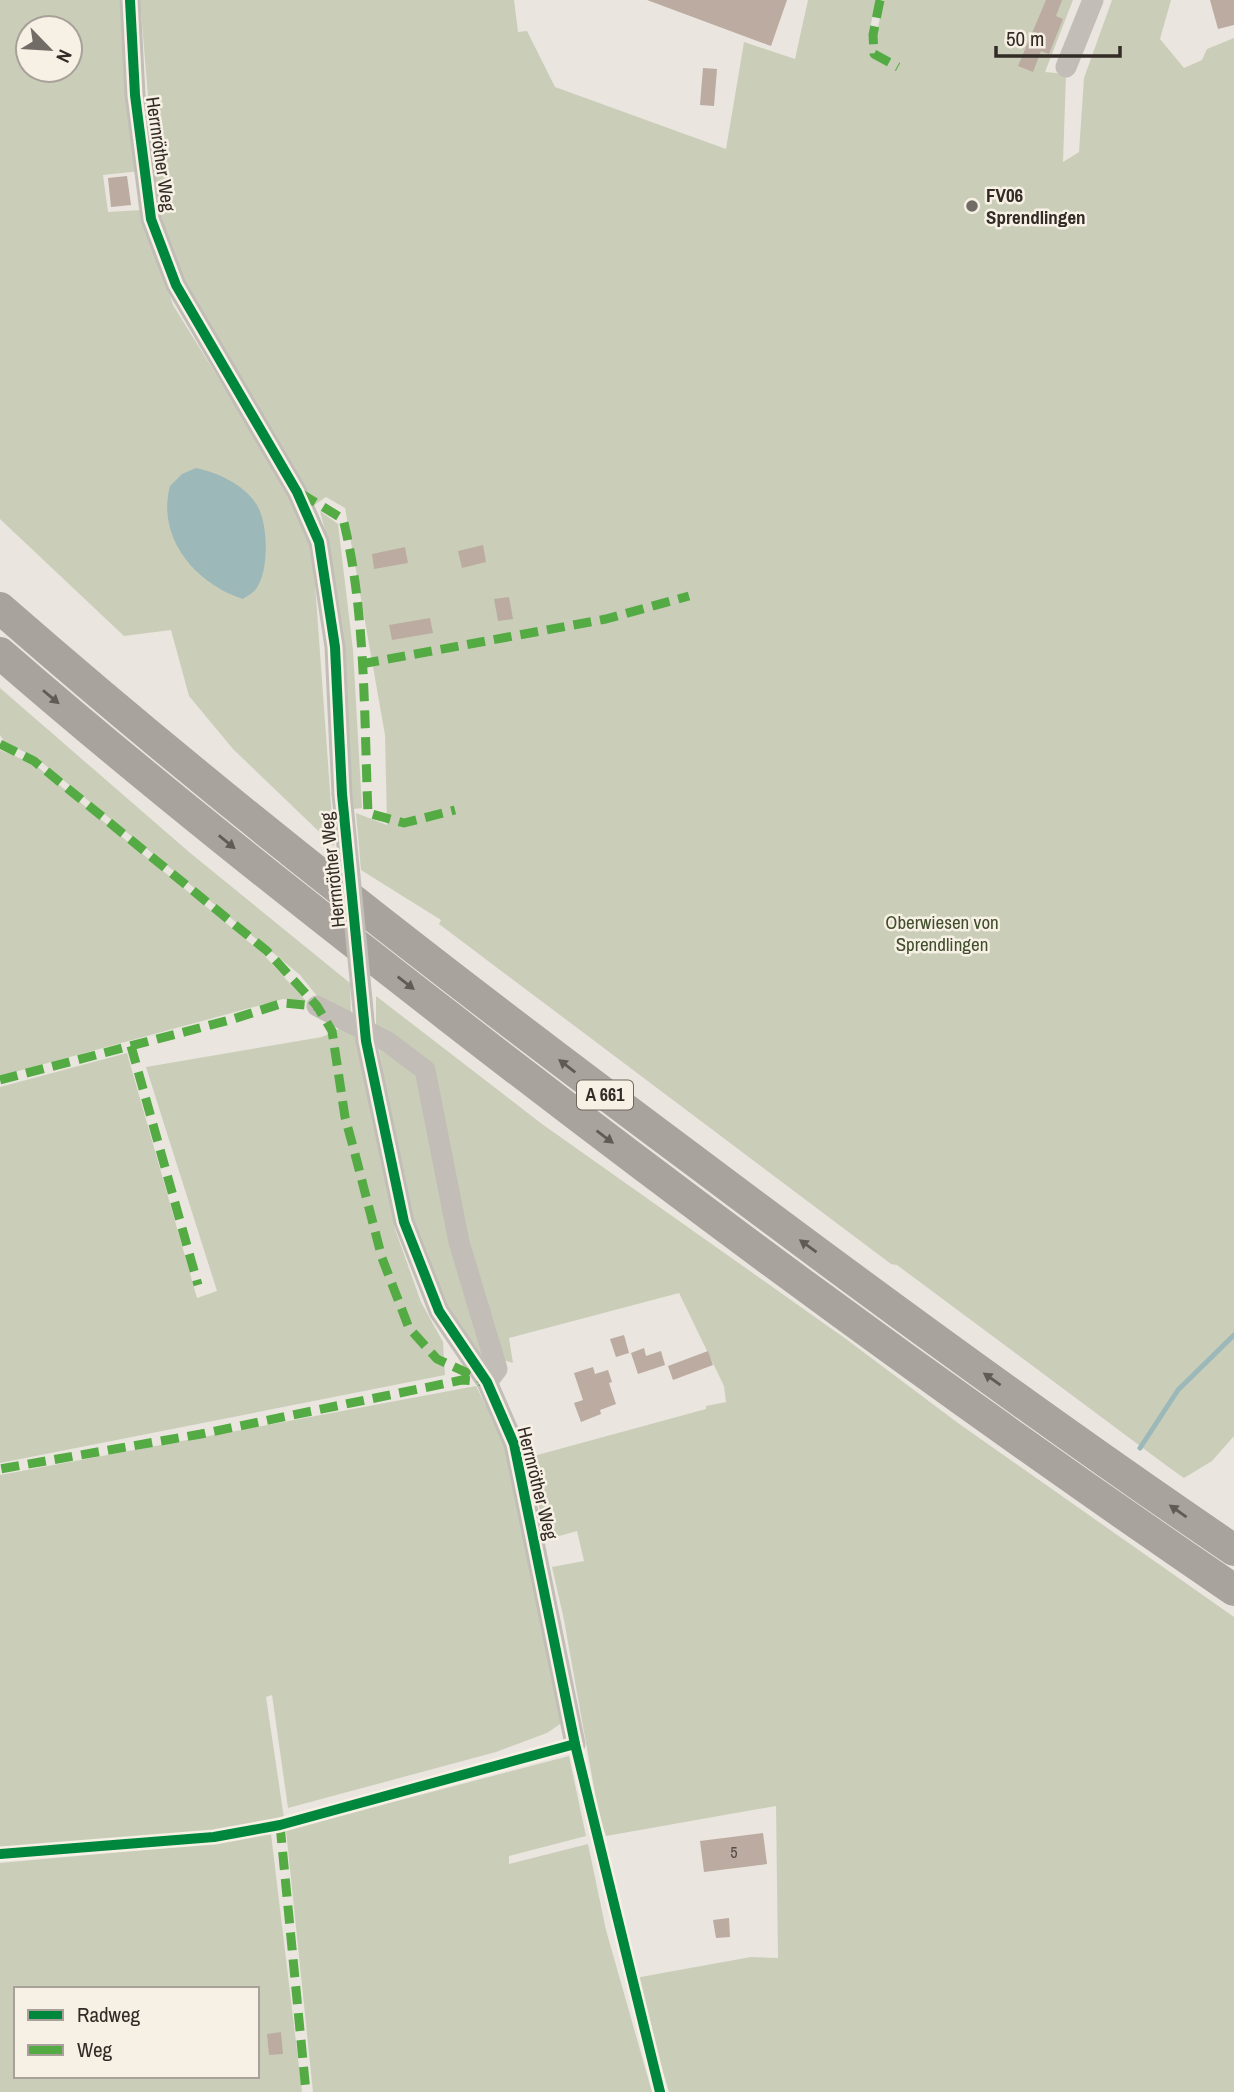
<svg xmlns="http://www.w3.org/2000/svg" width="1234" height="2092" viewBox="0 0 1234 2092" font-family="'Archivo Narrow',sans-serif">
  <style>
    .green { fill: #caceb9; fill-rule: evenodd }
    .water { fill: #9cb8b9 }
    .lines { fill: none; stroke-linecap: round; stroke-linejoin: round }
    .stream { stroke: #9cb8b9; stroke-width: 5 }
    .building { fill: #bcaba1 }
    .minor { stroke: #c2bdb7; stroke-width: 21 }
    .highway { stroke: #a8a39d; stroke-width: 32 }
    .minor-bridge { stroke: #c2bdb7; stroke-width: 21 }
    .quiet { stroke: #54ab44; stroke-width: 9; stroke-dasharray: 18 9; stroke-linecap: butt }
    .cycleway-casing { stroke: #f7f0e5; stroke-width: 15 }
    .cycleway { stroke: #00873e; stroke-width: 10 }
    .oneway { fill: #615b56 }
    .poi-dot { fill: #726c66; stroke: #f7f0e5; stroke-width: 2.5 }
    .labels { text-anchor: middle; stroke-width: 5; stroke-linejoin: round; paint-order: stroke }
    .number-label { font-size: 16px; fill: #544b45 }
    .shield { fill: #f7f0e5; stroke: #6d665f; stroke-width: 2 }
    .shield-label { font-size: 18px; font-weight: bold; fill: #322b26 }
    .street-label { font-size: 19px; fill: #322b26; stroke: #f7f0e5 }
    .poi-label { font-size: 19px; font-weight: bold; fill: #322b26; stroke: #f7f0e5; text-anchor: start }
    .park-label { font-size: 19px; fill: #404e2c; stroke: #f7f0e5 }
  </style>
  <rect width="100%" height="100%" fill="#eae5de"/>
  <g class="green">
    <path d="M 0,0 L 121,0 L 141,171 L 103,175 L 108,212 L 142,210 L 173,305 L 290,494 L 312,542 L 334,846 L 233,749 L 189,696 L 171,630 L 124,636 L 0,519 ZM 28,28 L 70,28 L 70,70 L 28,70 Z"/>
    <path d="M 140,0 L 514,0 L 518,32 L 527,31 L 555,87 L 726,149 L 744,42 L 795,59 L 808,0 L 876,0 L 869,33 L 876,36 L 884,0 L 1073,0 L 1045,72 L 1066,74 L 1063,162 L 1079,152 L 1084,78 L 1112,0 L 1171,0 L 1160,39 L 1184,68 L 1202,60 L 1207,49 L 1234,38 L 1234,1436 L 1212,1461 L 1184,1478 L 1167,1466 L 897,1265 L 891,1264 L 439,924 L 441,920 L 361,870 L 356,813 L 387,825 L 385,735 L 345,508 L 326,497 L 302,514 L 171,268 L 159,228 Z"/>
    <path d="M 320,511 L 338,524 L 353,650 L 362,808 L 354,809 L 328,543 Z"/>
    <path d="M 0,688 L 189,852 L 350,983 L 351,1014 L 317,996 L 300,975 L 39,760 L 4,741 L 0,735 Z"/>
    <path d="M 0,750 L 34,764 L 262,953 L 307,1002 L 283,999 L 0,1076 Z"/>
    <path d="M 376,996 L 542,1124 L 846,1339 L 958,1423 L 1234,1617 L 1234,2092 L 669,2092 L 635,1978 L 751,1957 L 778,1958 L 776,1806 L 606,1836 L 599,1816 L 564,1620 L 552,1567 L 584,1561 L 577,1531 L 545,1540 L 530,1457 L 706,1409 L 706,1406 L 726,1402 L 724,1386 L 679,1293 L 509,1338 L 513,1363 L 503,1360 L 489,1367 L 443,1307 L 406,1216 L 378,1043 L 433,1074 L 376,1028 Z"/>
    <path d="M 343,1027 L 361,1035 L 395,1229 L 421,1302 L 443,1342 L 445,1375 L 0,1463 L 0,1087 L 127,1053 L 197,1298 L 217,1291 L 146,1067 L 322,1037 Z"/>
    <path d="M 476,1386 L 507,1447 L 563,1722 L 547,1733 L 496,1752 L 288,1808 L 272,1695 L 266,1697 L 284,1818 L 209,1833 L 124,1838 L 0,1850 L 0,1475 Z"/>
    <path d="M 569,1756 L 586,1836 L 509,1856 L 509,1864 L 588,1844 L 606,1930 L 652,2092 L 313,2092 L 286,1830 Z"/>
    <path d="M 271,1834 L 302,2092 L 0,2092 L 0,1863 L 188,1846 ZM 16,1989 L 257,1989 L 257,2076 L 16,2076 Z"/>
  </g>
  <path class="water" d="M 196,468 C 219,473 248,486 259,509 C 268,528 269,572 256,589 C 253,593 247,596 243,599 C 196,584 156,538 170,486 L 182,474 Z"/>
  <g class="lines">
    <path class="stream" d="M 1140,1448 L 1178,1390 L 1234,1335"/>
  </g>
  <g class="building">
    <path d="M 647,0 L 787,0 L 771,46 Z"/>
    <path d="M 1046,0 L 1062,0 L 1056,16 L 1063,19 L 1049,54 L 1041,51 L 1033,72 L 1018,66 Z"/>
    <path d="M 1210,0 L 1234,0 L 1234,25 L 1218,29 Z"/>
    <path d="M 703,68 L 717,69 L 714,106 L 700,105 Z"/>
    <path d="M 127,176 L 131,205 L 111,207 L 108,178 Z"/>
    <path d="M 483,545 L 486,562 L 462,568 L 458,551 Z"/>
    <path d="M 405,547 L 408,563 L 374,569 L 372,554 Z"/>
    <path d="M 509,597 L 513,619 L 498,621 L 494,599 Z"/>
    <path d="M 430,618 L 433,633 L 392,640 L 389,625 Z"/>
    <path d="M 624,1335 L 629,1353 L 616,1357 L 610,1339 Z"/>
    <path d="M 644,1348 L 646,1356 L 661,1351 L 665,1365 L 638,1374 L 631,1353 Z"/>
    <path d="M 708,1351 L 713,1365 L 673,1380 L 668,1366 Z"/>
    <path d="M 593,1367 L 595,1374 L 608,1370 L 612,1382 L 609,1383 L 616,1404 L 600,1410 L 601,1414 L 581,1422 L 574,1403 L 583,1400 L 574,1373 Z"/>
    <path d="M 763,1833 L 767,1864 L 704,1872 L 700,1841 Z"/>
    <path d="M 729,1918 L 730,1937 L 716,1938 L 713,1920 Z"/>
    <path d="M 281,2032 L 283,2054 L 269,2055 L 267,2034 Z"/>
  </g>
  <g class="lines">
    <g class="minor">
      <path d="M 130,0 L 135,95 L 151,219 L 176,285 L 297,492 L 319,542 L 335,647 L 342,794"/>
      <path d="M 1066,67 L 1093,0"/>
      <path d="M 317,1006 L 388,1042 L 425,1070 L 459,1242 L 497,1369 L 487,1382"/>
      <path d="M 366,1041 L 404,1222 L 439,1311 L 487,1382 L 514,1444 L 575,1744"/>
    </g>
    <g class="highway">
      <path d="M 0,608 C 223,803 458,985 696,1162 C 873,1295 1051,1426 1234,1550"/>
      <path d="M 0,653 C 145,779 296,898 448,1016 C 704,1215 966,1407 1234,1590"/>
    </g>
    <path class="minor-bridge" d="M 342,794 L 366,1041"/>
    <g class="quiet">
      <path d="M 880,0 L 873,35 L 874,54 L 898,67"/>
      <path d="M 300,493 L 343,519 C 366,609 364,719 368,813 L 404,823 L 455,810"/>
      <path d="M 361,664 L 606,619 L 689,596"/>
      <path d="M 0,744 L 34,761 L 267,951 L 317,1006 L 332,1031 L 345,1117 L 355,1154 L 382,1258 L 409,1328 L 437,1359 L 487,1382 L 462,1380 L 201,1434 L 0,1469"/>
      <path d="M 131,1046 L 198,1285"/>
      <path d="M 0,1080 L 230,1020 L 283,1003 L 317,1006"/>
      <path d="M 280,1825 L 306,2092"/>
    </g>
    <g class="cycleway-casing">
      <g id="cycleway">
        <path d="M 130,0 L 135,95 L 151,219 L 176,285 L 297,492 L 319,542 L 335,647 L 342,794 L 366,1041 L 404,1222 L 439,1311 L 487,1382 L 514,1444 L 575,1744 L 660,2092"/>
        <path d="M 0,1854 L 214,1837 L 280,1825 L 575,1744"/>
      </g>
    </g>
    <use href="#cycleway" class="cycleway"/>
  </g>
  <defs><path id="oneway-solid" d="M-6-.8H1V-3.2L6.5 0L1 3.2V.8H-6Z" transform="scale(1.75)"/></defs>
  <g class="oneway">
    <use href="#oneway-solid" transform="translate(51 697) rotate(40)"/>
    <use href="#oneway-solid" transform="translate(227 842) rotate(39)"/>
    <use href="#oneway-solid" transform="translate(406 983) rotate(38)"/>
    <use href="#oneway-solid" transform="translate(567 1066) rotate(-142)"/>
    <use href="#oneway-solid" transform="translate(605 1137) rotate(37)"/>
    <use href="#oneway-solid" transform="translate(808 1246) rotate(-144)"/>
    <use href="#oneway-solid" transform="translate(992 1379) rotate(-145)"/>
    <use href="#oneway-solid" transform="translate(1178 1511) rotate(-145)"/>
  </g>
  <circle class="poi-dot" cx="972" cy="206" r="7"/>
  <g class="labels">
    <g class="number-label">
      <text x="734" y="1858">5</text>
    </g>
    <rect class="shield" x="577" y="1080.5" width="56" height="29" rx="5"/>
    <g class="shield-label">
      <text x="605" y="1101">A 661</text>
    </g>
    <g class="street-label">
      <text transform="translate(161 154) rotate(82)" y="7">Herrnröther Weg</text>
      <text transform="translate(332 870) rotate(-96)" y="7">Herrnröther Weg</text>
      <text transform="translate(538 1483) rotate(76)" y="7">Herrnröther Weg</text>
    </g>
    <g class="poi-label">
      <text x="986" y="202">FV06<tspan x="986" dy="22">Sprendlingen</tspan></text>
    </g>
    <g class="park-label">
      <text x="942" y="929">Oberwiesen von<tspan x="942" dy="22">Sprendlingen</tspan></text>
    </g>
  </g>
  <rect x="14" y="1987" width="245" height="91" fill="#f7f0e5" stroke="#a8a199" stroke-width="2"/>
  <rect x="28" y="2010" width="35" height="10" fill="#00873e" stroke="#a8a199" stroke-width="2"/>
  <text x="77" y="2022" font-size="21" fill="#322b26">Radweg</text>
  <rect x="28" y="2045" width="35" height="10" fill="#54ab44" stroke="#a8a199" stroke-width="2"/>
  <text x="77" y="2057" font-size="21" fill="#322b26">Weg</text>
  <g transform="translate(49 49) rotate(115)"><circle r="33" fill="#f7f0e5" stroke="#a8a199" stroke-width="2"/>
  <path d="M0-5L12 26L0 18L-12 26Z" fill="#726c66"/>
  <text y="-10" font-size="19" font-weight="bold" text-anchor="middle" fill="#322b26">N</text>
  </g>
  <path d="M996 46v10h124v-10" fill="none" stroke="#322b26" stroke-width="3.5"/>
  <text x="1006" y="46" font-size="21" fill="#322b26" stroke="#f7f0e5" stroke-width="5" paint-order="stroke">50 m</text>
</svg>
